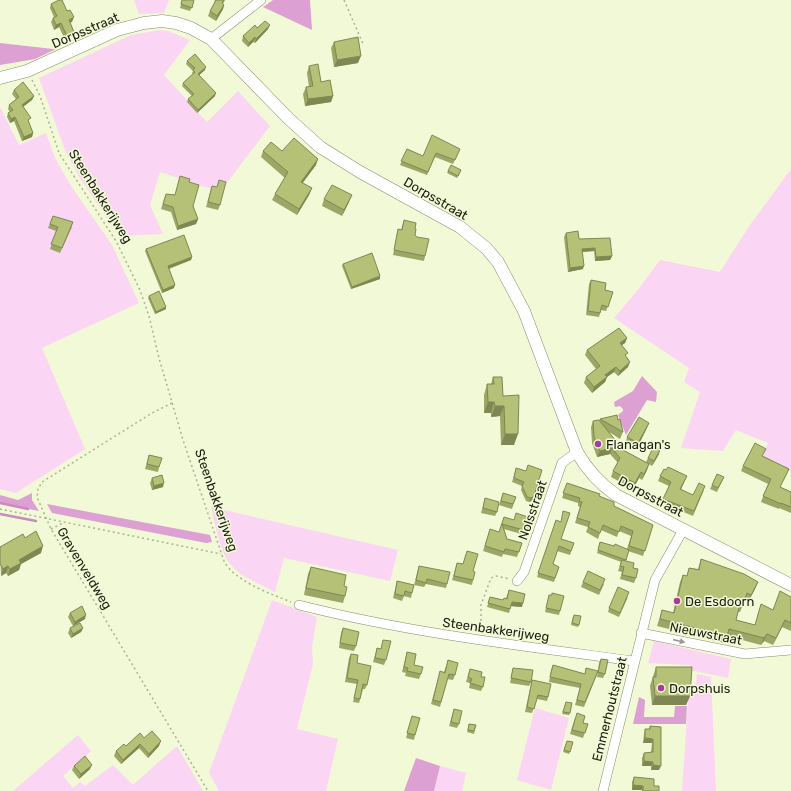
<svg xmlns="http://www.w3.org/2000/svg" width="791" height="791" viewBox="0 0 791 791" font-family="Rubik,sans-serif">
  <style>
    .green { fill: #fad6f4 }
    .forest { fill: #dca0d3 }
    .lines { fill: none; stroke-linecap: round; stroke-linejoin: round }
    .stream { stroke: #c78bbe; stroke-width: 2.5 }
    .minor-casing { stroke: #888d6e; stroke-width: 10 }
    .major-casing { stroke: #888d6e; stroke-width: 13 }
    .path { stroke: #acb195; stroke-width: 1.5; stroke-dasharray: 2 3; stroke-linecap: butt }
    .minor { stroke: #fff; stroke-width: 9 }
    .major { stroke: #fff; stroke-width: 12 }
    .wall { fill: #9ca666 }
    .shaded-wall { fill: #7f8753 }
    .building { fill: #b5c177; stroke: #7f8753 }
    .oneway { fill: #989993 }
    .poi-dot { fill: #a83c9d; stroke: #f2f9d6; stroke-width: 1.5 }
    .labels { text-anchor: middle; stroke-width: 3; stroke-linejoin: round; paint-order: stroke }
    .street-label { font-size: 13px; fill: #1a1c10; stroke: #f2f9d6 }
    .poi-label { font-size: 13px; fill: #1a1c10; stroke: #f2f9d6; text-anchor: start }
  </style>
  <rect width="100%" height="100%" fill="#f2f9d6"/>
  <g class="green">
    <path d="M 134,0 L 169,0 L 164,13 L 139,14 Z"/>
    <path d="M 160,30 L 168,31 L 190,40 L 164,75 L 207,122 L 238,91 L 270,126 L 220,192 L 160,172 L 150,205 L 163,234 L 120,236 L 81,180 L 65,150 L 39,78 L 131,35 Z"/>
    <path d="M 0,107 L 19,145 L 46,133 L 55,158 L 71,186 L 112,245 L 139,303 L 42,348 L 85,449 L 16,493 L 0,489 Z"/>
    <path d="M 791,169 L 791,471 L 761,456 L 768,443 L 736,430 L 723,451 L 681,448 L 700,392 L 684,382 L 689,368 L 614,318 L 637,291 L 660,260 L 720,272 L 750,225 Z"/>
    <path d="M 211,507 L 398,550 L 390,581 L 284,558 L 275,592 C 261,584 240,577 230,564 C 220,552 215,523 211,507 Z"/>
    <path d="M 272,600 L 317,617 L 312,647 L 313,664 L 297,729 L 338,739 L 326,791 L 219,791 L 209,773 Z"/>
    <path d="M 654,641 L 731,659 L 728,678 L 690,670 L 690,665 L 648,663 Z"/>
    <path d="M 697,674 L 711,677 L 716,791 L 682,791 L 689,688 L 695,689 Z"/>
    <path d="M 535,708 L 569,718 L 551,790 L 517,780 Z"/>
    <path d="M 78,735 L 91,751 L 63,776 L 73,788 L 80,782 L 85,786 L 113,765 L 133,785 L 177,746 L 203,791 L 13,791 Z"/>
    <path d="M 440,766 L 466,773 L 462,791 L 434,791 Z"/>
  </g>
  <g class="forest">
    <path d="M 273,0 L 310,0 L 312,30 L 263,7 Z"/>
    <path d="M 0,43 L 53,49 L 56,49 L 35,59 L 0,65 Z"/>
    <path d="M 642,376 L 657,392 L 656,402 L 647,400 L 626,435 L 618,415 L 623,411 L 623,409 L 620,406 L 615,407 L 614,402 L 633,391 Z"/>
    <path d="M 32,493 L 32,500 L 39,511 L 0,503 L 0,495 L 18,500 Z"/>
    <path d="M 47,504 L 210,535 L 212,542 L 206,543 L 52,513 Z"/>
    <path d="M 639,697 L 645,700 L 644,717 L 674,717 L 675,706 L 687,706 L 686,724 L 633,724 Z"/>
    <path d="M 416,758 L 440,766 L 434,791 L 404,791 Z"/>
  </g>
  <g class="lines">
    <g class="stream">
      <path d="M 0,503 L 28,509"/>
      <path d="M 0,514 L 36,521"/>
    </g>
    <g class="minor-casing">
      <g id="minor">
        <path d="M 211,39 L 261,0"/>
        <path d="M 517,581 L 524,572 L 562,463 L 577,452"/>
        <path d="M 299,605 C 409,633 522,646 634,661"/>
        <path d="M 641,633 L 745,654 L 791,650"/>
        <path d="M 603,791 L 655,580 L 683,530"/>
      </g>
    </g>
    <g class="major-casing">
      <path id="major" d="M 0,78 L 27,71 L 117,30 L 144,23 L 162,21 L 176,23 L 191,28 L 211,39 L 288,118 L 320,147 L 360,172 L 460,227 L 486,248 L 498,262 L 524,311 L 577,452 C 587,470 599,483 616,495 L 791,585"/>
    </g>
    <g class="path">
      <path d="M 344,0 L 364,46"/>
      <path d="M 32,80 L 40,96 L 59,153 L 116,241 L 140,290 L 149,316 L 159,358 L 183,440 L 224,561 C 234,581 271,594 291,602"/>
      <path d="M 172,403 L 152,413 L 42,482 L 38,489 L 37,497 L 51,529 L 208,791"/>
      <path d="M 0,509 L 221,554"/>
      <path d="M 51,529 L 63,523"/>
      <path d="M 481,631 L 481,605 L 491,578 L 496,576 L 510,579"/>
    </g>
    <use href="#minor" class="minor"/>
    <use href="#major" class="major"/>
  </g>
  <g class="wall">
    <path d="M 182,0 L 194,0 L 190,11 L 180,8 Z"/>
    <path d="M 215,0 L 225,0 L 223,4 L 224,5 L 223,9 L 216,21 L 208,16 L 210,11 L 214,4 Z"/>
    <path d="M 51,4 L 72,22 L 70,22 L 73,36 L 65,40 L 59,27 L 54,30 L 51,22 L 53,18 L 54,17 L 50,8 Z"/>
    <path d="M 257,28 L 268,29 L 255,43 L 253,42 L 248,47 L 242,41 L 243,36 Z"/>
    <path d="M 334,42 L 358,63 L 334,67 L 331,48 Z"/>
    <path d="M 187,61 L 205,70 L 199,75 L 215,96 L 197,113 L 187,102 L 188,99 L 192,96 L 182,86 L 183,83 L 193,74 L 192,73 L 193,71 L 186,64 Z"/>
    <path d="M 309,66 L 333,96 L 331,102 L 305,106 L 303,94 L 306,87 L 309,87 L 307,73 Z"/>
    <path d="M 14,90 L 34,96 L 32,100 L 23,107 L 33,133 L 32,137 L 22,141 L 14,121 L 10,123 L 7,117 L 8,113 L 10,112 L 8,109 L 9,105 L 16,99 L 12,94 Z"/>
    <path d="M 407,149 L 423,156 L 460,149 L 453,164 L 435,157 L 427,175 L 400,165 Z"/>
    <path d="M 263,151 L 282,151 L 316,165 L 302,183 L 312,188 L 309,195 L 297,215 L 272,200 L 275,194 L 285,178 L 261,157 Z"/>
    <path d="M 451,165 L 460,173 L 457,178 L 447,173 Z"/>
    <path d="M 180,176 L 189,182 L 193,206 L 198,219 L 196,224 L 177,230 L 171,212 L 161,209 L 166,194 L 175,195 Z"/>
    <path d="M 212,186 L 217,187 L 220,205 L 218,210 L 206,207 Z"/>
    <path d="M 324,199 L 349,202 L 342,216 L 322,206 Z"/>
    <path d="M 53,216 L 72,227 L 60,253 L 50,249 L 56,231 L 48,228 Z"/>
    <path d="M 404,220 L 415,229 L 415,235 L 425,256 L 424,261 L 393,255 L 397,234 L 398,229 L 401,230 Z"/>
    <path d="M 566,233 L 579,239 L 612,256 L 610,260 L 595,261 L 594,251 L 582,252 L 583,269 L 568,272 L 564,237 Z"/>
    <path d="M 146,249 L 192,257 L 191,260 L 169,269 L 174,288 L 162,293 L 145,251 Z"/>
    <path d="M 343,264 L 380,279 L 351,289 L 342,266 Z"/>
    <path d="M 591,280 L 605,290 L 613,292 L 606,311 L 601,310 L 599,317 L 586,315 L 589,284 Z"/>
    <path d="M 149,296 L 166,309 L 155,314 L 148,298 Z"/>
    <path d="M 627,338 L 625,343 L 622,345 L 626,357 L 628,367 L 618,376 L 614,372 L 607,377 L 605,382 L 592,393 L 584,383 L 586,377 L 596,369 L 585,355 L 587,350 Z"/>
    <path d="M 493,377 L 503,396 L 514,445 L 501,445 L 500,416 L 491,417 L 491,413 L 484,413 L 484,395 L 487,384 L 491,384 Z"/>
    <path d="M 600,419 L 618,420 L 623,432 L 620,439 L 609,432 L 623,450 L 649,464 L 647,470 L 642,480 L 639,478 L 633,489 L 611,477 L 613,471 L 618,463 L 610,454 L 597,457 L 592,443 L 591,427 L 593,421 L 599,420 Z"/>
    <path d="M 649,423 L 637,448 L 626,442 L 627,437 Z"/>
    <path d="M 659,454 L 652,466 L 646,462 L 648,458 Z"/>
    <path d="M 149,455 L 159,467 L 158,472 L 145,469 Z"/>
    <path d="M 763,456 L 789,469 L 780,487 L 791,492 L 791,513 L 779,508 L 779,509 L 761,502 L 768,484 L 741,471 L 743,466 Z"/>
    <path d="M 516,468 L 526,471 L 533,500 L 529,502 L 526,501 L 521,490 L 522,486 L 512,482 Z"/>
    <path d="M 666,470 L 687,476 L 681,490 L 693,495 L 704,490 L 693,516 L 662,503 L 669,486 L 658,481 L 660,476 Z"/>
    <path d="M 724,477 L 717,492 L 710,489 L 712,485 Z"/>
    <path d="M 152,478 L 163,487 L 152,490 L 150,483 Z"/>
    <path d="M 567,483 L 599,496 L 614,506 L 653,525 L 643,556 L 628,551 L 626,561 L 633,568 L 636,578 L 634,583 L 620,579 L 622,572 L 618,571 L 621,562 L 597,553 L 600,542 L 614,546 L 627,549 L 631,536 L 619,531 L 617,537 L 601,530 L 598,539 L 586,532 L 588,527 L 575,523 L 580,507 L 578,506 L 578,503 L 562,498 Z"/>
    <path d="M 503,493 L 516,497 L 512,509 L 499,505 Z"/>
    <path d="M 485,498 L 497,512 L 495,516 L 481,513 Z"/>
    <path d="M 504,517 L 513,520 L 531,518 L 525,535 L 504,529 L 507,539 L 522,543 L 517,557 L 503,554 L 502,557 L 483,551 L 490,529 L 499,532 Z"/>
    <path d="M 556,520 L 561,539 L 574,543 L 570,555 L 557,551 L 553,564 L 559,567 L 554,582 L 537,577 Z"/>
    <path d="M 25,538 L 41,553 L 21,564 L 19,570 L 8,576 L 6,573 L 1,576 L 0,547 Z"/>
    <path d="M 467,551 L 473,571 L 473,580 L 472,585 L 452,580 L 457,563 L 463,564 Z"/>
    <path d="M 701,559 L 755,589 L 748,602 L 745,600 L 740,612 L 738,612 L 736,620 L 755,625 L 761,604 L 773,610 L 791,597 L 791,631 L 782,627 L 773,645 L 764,641 L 761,645 L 727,636 L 724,643 L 657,626 L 662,610 L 673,613 L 680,582 L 683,575 L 687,576 L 689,568 L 698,569 Z"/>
    <path d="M 419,566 L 447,584 L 446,588 L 426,584 L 424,587 L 414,585 Z"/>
    <path d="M 311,567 L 344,586 L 345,596 L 343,603 L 304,595 L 308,574 Z"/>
    <path d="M 397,581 L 412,593 L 411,598 L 404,596 L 402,601 L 393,598 Z"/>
    <path d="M 583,582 L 604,584 L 599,595 L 581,587 Z"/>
    <path d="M 509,590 L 522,607 L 511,606 L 509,613 L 487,607 L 490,597 L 503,600 L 506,598 Z"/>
    <path d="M 549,595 L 560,611 L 559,615 L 545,612 Z"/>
    <path d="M 628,597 L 619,617 L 608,612 L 609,608 Z"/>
    <path d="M 70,613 L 85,619 L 73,626 L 68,617 Z"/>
    <path d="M 573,617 L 579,625 L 578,627 L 571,625 Z"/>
    <path d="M 70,628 L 83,628 L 81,632 L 71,638 L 68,633 Z"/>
    <path d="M 343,628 L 356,646 L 354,651 L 339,648 L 341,633 Z"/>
    <path d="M 383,640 L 386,660 L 384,665 L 373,662 L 377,648 L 381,649 Z"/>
    <path d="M 407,652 L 414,665 L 421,674 L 419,679 L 405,676 L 406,673 L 402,672 Z"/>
    <path d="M 351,654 L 357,663 L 367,685 L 365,689 L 363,689 L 359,703 L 353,702 L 357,684 L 345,682 L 349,658 Z"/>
    <path d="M 601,659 L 605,674 L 603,678 L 597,677 L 598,672 L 584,707 L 575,705 L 580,688 L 549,682 L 551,670 L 553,665 L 585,674 L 586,668 L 598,671 L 599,663 Z"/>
    <path d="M 448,660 L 455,675 L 453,680 L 447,679 L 440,707 L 431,704 L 440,671 L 444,672 Z"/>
    <path d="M 656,667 L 690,696 L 686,705 L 652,705 L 650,686 Z"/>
    <path d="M 513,668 L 531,682 L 529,686 L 510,683 Z"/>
    <path d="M 470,669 L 481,677 L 483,687 L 481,691 L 469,688 L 470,683 L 466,682 Z"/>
    <path d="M 532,680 L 548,697 L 547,701 L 537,699 L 532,713 L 525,712 L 531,684 Z"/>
    <path d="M 566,702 L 570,713 L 569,715 L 562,714 Z"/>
    <path d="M 454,709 L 459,724 L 457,728 L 449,726 Z"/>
    <path d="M 412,716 L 415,735 L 414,740 L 406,738 Z"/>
    <path d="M 575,718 L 583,723 L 588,724 L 583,738 L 570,734 Z"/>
    <path d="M 469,724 L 476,725 L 474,734 L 467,732 Z"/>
    <path d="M 650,726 L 661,727 L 659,770 L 651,770 L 651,766 L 642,766 L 642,758 L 644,753 L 651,752 L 652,743 L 643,743 L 644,734 L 645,729 L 649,729 Z"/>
    <path d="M 144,738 L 159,746 L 148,758 L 139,748 L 121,764 L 114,756 L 116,751 L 126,746 Z"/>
    <path d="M 567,741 L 573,742 L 569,754 L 563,752 Z"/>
    <path d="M 74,766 L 90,769 L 79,779 L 72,770 Z"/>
    <path d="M 634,777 L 654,786 L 659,791 L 642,791 L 642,790 L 632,790 L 632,782 Z"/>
  </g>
  <g class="shaded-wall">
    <path d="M 224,5 L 223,9 L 216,21 L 217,16 Z"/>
    <path d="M 74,17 L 72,22 L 67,24 L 69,20 Z"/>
    <path d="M 61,23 L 59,27 L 54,30 L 56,25 Z"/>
    <path d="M 270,25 L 268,29 L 255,43 L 256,39 Z"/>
    <path d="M 74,32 L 73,36 L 65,40 L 67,36 Z"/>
    <path d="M 255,37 L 253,42 L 248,47 L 249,43 Z"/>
    <path d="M 361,56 L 358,63 L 334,67 L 337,60 Z"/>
    <path d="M 206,67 L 205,70 L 197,77 L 198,74 Z"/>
    <path d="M 216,93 L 215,96 L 197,113 L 198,110 Z"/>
    <path d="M 34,96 L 32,100 L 20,109 L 22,105 Z"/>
    <path d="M 333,96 L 331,102 L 305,106 L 308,99 Z"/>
    <path d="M 15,117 L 14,121 L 10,123 L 11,119 Z"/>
    <path d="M 33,133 L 32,137 L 22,141 L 24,137 Z"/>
    <path d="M 318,159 L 316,165 L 299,188 L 301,182 Z"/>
    <path d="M 312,188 L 309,195 L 297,215 L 299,209 Z"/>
    <path d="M 352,195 L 349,202 L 342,216 L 344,210 Z"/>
    <path d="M 198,219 L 196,224 L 177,230 L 178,226 Z"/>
    <path d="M 595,248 L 594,251 L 580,252 L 582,249 Z"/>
    <path d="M 612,256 L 610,260 L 595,261 L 596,257 Z"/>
    <path d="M 192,257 L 191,260 L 167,269 L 168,266 Z"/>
    <path d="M 584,266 L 583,269 L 568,272 L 570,268 Z"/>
    <path d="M 380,276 L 380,279 L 351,289 L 352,287 Z"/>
    <path d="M 175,285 L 174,288 L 162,293 L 163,290 Z"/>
    <path d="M 166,307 L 166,309 L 155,314 L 156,312 Z"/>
    <path d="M 627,338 L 625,343 L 618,348 L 620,343 Z"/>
    <path d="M 630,362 L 628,367 L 618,376 L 620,371 Z"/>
    <path d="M 616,367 L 614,372 L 607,377 L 605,382 L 592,393 L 594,387 L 605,375 Z"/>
    <path d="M 488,402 L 494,402 L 491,413 L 484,413 Z"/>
    <path d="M 495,406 L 504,406 L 500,416 L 491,417 Z"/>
    <path d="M 649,423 L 647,428 L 637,448 L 638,443 Z"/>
    <path d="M 505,434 L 518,434 L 514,445 L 501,445 Z"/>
    <path d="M 612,448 L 610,454 L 597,457 L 600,451 Z"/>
    <path d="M 660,450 L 659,454 L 652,466 L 654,461 Z"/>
    <path d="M 649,464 L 647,470 L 642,480 L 644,474 Z"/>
    <path d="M 641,472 L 639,478 L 633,489 L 635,483 Z"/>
    <path d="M 164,483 L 163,487 L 152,490 L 154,486 Z"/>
    <path d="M 534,496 L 533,500 L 529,502 L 531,498 Z"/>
    <path d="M 43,546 L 41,553 L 21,564 L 19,570 L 8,576 L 10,569 L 19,560 Z"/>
    <path d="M 8,566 L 6,573 L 1,576 L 3,569 Z"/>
    <path d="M 758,582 L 755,589 L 748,602 L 751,595 Z"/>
    <path d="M 512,602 L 523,603 L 522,607 L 510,606 Z"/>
    <path d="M 86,615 L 85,619 L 73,626 L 75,622 Z"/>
    <path d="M 785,620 L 782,627 L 773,645 L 776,638 Z"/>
    <path d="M 83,628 L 81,632 L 71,638 L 73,634 Z"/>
    <path d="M 767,634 L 764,641 L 761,645 L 764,638 Z"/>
    <path d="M 655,696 L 690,696 L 686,705 L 652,705 Z"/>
    <path d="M 645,738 L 653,739 L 652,743 L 643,743 Z"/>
    <path d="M 161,741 L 159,746 L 148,758 L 149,754 Z"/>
    <path d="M 140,744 L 139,748 L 121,764 L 123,760 Z"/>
    <path d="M 644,761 L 653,762 L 651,766 L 642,766 Z"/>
    <path d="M 92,765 L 90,769 L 79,779 L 81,774 Z"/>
    <path d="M 653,765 L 661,766 L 659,770 L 651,770 Z"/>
    <path d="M 633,785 L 643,786 L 642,790 L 632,790 Z"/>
  </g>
  <g class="building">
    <path d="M 59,0 L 62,0 L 67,11 L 70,10 L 74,17 L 69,20 L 74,32 L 67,36 L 61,23 L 56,25 L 53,18 L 57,16 L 51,4 Z"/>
    <path d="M 182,0 L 194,0 L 192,8 L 181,4 Z"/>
    <path d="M 216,0 L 224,0 L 222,3 L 224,5 L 217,16 L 210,11 Z"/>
    <path d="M 265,21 L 270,25 L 256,39 L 255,37 L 249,43 L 243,36 L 255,25 L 257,28 Z"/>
    <path d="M 358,37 L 361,56 L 337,60 L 334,42 Z"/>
    <path d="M 195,54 L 206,67 L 198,74 L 216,93 L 198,110 L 188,99 L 194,94 L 183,83 L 195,72 L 193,70 L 195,68 L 187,61 Z"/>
    <path d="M 318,64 L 321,82 L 330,80 L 333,96 L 308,99 L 306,87 L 313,86 L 309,66 Z"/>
    <path d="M 23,82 L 34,96 L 22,105 L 31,118 L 28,120 L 33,133 L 24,137 L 15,117 L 11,119 L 8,113 L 13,110 L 9,105 L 19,97 L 14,90 Z"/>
    <path d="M 432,135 L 460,149 L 455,160 L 436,153 L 428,172 L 401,161 L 407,149 L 423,156 Z"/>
    <path d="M 294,138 L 318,159 L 301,182 L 312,188 L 299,209 L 275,194 L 288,172 L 263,151 L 271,142 L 282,151 Z"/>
    <path d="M 451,165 L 461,170 L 458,176 L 448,171 Z"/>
    <path d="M 180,176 L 190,179 L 189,182 L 199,185 L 193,206 L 198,219 L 178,226 L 173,207 L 163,204 L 166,194 L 175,195 Z"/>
    <path d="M 219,180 L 226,182 L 220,205 L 208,202 L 212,186 L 217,187 Z"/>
    <path d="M 332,185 L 352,195 L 344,210 L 324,199 Z"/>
    <path d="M 53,216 L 73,222 L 62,248 L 51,244 L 58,227 L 50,224 Z"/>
    <path d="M 404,220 L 416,223 L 415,229 L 416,229 L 415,235 L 417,237 L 429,239 L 425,256 L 394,250 L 398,229 L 402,230 Z"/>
    <path d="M 578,231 L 579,239 L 610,238 L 612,256 L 596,257 L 595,248 L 582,249 L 584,266 L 570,268 L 566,233 Z"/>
    <path d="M 184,235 L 192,257 L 168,266 L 175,285 L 163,290 L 146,249 Z"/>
    <path d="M 372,253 L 380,276 L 352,287 L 343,264 Z"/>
    <path d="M 591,280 L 606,283 L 605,290 L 613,292 L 608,307 L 602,305 L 600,313 L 588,311 Z"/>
    <path d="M 159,291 L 166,307 L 156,312 L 149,296 Z"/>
    <path d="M 619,328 L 627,338 L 620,343 L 628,353 L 625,355 L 630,362 L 620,371 L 616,367 L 605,375 L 607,377 L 594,387 L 586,377 L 600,366 L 587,350 Z"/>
    <path d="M 493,377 L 502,377 L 503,396 L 519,395 L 518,434 L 505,434 L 504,406 L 495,406 L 494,402 L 488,402 L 487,384 L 494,384 Z"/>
    <path d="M 617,415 L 618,420 L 620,419 L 623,432 L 600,419 Z"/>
    <path d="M 639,417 L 649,423 L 638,443 L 627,437 Z"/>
    <path d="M 599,420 L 623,450 L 649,464 L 644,474 L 641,472 L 635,483 L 613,471 L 620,458 L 612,448 L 600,451 L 594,437 L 593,421 Z"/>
    <path d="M 755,443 L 766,449 L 762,456 L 789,469 L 780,487 L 791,492 L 791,507 L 781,503 L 781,504 L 763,496 L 771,479 L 743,466 Z"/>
    <path d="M 654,446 L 660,450 L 654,461 L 648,458 Z"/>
    <path d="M 149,455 L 162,458 L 159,467 L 147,464 Z"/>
    <path d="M 528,465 L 542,470 L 534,496 L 531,498 L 527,497 L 522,486 L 524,482 L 514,478 L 516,468 L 526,471 Z"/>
    <path d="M 668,467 L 687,476 L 680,489 L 693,495 L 699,483 L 705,486 L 694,511 L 663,499 L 671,482 L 660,476 L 664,469 L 666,470 Z"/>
    <path d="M 717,474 L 724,477 L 718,488 L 712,485 Z"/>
    <path d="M 162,475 L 164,483 L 154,486 L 152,478 Z"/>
    <path d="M 567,483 L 600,494 L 599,496 L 614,502 L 614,506 L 653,525 L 645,551 L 629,546 L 633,531 L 621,526 L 619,532 L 603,525 L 600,533 L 588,527 L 590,522 L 577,518 L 582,502 L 579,501 L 580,498 L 563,493 Z"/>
    <path d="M 503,493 L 516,497 L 513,504 L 501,501 Z"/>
    <path d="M 485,498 L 499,502 L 497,512 L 483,508 Z"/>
    <path d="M 563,511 L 570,513 L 561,539 L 574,543 L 571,551 L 559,546 L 553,564 L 559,567 L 555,578 L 538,573 L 556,520 L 561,522 Z"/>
    <path d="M 516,513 L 531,518 L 527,531 L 502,524 L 507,539 L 522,543 L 519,552 L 505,549 L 504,552 L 485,546 L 490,529 L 499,532 L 504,517 L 514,520 Z"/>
    <path d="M 36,531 L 43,546 L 19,560 L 21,563 L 10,569 L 8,566 L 3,569 L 0,564 L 0,547 L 23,534 L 25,538 Z"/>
    <path d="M 600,542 L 614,546 L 615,544 L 629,550 L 626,560 L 598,550 Z"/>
    <path d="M 467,551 L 478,554 L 473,571 L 475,572 L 473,580 L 454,576 L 457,563 L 463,564 Z"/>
    <path d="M 701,559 L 744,574 L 758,582 L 751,595 L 747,593 L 743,605 L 740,604 L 736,620 L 755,625 L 761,604 L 773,610 L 780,591 L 791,597 L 791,623 L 785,620 L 776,638 L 767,634 L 764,638 L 729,629 L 727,636 L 660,619 L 662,610 L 674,613 L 683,575 L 687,576 L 689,568 L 699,570 Z"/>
    <path d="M 622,560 L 634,563 L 633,568 L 638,569 L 636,578 L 622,575 L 624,567 L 620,566 Z"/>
    <path d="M 419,566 L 450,572 L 447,584 L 427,579 L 426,583 L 416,580 Z"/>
    <path d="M 311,567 L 346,575 L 344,586 L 347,587 L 345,596 L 306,588 Z"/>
    <path d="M 588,571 L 605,579 L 600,590 L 583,582 Z"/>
    <path d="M 397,581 L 414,585 L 412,593 L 405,591 L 404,596 L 395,594 Z"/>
    <path d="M 618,587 L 629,592 L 620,613 L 609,608 Z"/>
    <path d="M 509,590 L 525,594 L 523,603 L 512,602 L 510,609 L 488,603 L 490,597 L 503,600 L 504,598 L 507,599 Z"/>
    <path d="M 552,593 L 564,596 L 560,611 L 546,608 L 549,595 L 552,595 Z"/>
    <path d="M 82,606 L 86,615 L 75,622 L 70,613 Z"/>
    <path d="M 574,615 L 581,616 L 579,625 L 572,623 Z"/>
    <path d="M 80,623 L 83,628 L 73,634 L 70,628 Z"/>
    <path d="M 343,628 L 359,632 L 356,646 L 340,643 Z"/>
    <path d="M 383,640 L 391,641 L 386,660 L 375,658 L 377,648 L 381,649 Z"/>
    <path d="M 407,652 L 416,654 L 414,665 L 423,667 L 421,674 L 407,671 L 408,668 L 404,667 Z"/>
    <path d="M 351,654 L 358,655 L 357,663 L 371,666 L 367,685 L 363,684 L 360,699 L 354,698 L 358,680 L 347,678 Z"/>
    <path d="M 601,659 L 608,660 L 605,674 L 598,672 Z"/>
    <path d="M 448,660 L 458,663 L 455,675 L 449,674 L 441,702 L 433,700 L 440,671 L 445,673 Z"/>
    <path d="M 553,665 L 585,674 L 586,668 L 598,671 L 585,702 L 577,700 L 581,684 L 550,677 Z"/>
    <path d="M 656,667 L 692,667 L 690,696 L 655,696 L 653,677 L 656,677 Z"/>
    <path d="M 513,668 L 533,670 L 531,682 L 511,678 Z"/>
    <path d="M 470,669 L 482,672 L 481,677 L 485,677 L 483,687 L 470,683 L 472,679 L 468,677 Z"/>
    <path d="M 532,680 L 551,684 L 548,697 L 538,695 L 534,709 L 527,707 Z"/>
    <path d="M 566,702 L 572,703 L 570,713 L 563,712 Z"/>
    <path d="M 454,709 L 462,711 L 459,724 L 451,722 Z"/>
    <path d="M 577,713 L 585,716 L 583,723 L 588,724 L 585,733 L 572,730 Z"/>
    <path d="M 412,716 L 420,718 L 415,735 L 407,733 Z"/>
    <path d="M 469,724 L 476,725 L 474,731 L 468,730 Z"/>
    <path d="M 650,726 L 661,727 L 661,766 L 653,765 L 653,762 L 644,761 L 644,753 L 653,752 L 653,739 L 645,738 L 645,729 L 650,729 Z"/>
    <path d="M 152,731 L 161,741 L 149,754 L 140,744 L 123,760 L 116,751 L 124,744 L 126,746 L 140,733 L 144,738 Z"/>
    <path d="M 567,741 L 573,742 L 570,752 L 564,750 Z"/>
    <path d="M 85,756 L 92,765 L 81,774 L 74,766 Z"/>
    <path d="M 634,777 L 654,779 L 654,786 L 659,786 L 659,791 L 643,791 L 643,786 L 633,785 Z"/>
  </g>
  <defs><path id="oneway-solid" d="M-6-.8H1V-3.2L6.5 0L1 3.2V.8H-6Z"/></defs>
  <use class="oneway" href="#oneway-solid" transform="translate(679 641) rotate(13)"/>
  <g class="poi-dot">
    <circle cx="598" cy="444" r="4"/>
    <circle cx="677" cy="601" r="4"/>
    <circle cx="661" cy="688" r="4"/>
  </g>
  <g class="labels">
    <g class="street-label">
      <text transform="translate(85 30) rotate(-23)" y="5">Dorpsstraat</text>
      <text transform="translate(101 196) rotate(58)" y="5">Steenbakkerijweg</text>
      <text transform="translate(436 198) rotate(30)" y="5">Dorpsstraat</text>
      <text transform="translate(651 496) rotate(28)" y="5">Dorpsstraat</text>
      <text transform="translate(217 500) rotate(71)" y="5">Steenbakkerijweg</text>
      <text transform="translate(532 510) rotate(-71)" y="5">Nolsstraat</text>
      <text transform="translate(85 568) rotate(59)" y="5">Gravenveldweg</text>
      <text transform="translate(496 629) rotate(8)" y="5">Steenbakkerijweg</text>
      <text transform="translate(706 633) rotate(11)" y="5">Nieuwstraat</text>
      <text transform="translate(609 709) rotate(-76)" y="5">Emmerhoutstraat</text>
    </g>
    <g class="poi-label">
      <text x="606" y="449">Flanagan's</text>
      <text x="685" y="606">De Esdoorn</text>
      <text x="669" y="693">Dorpshuis</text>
    </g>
  </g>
</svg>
